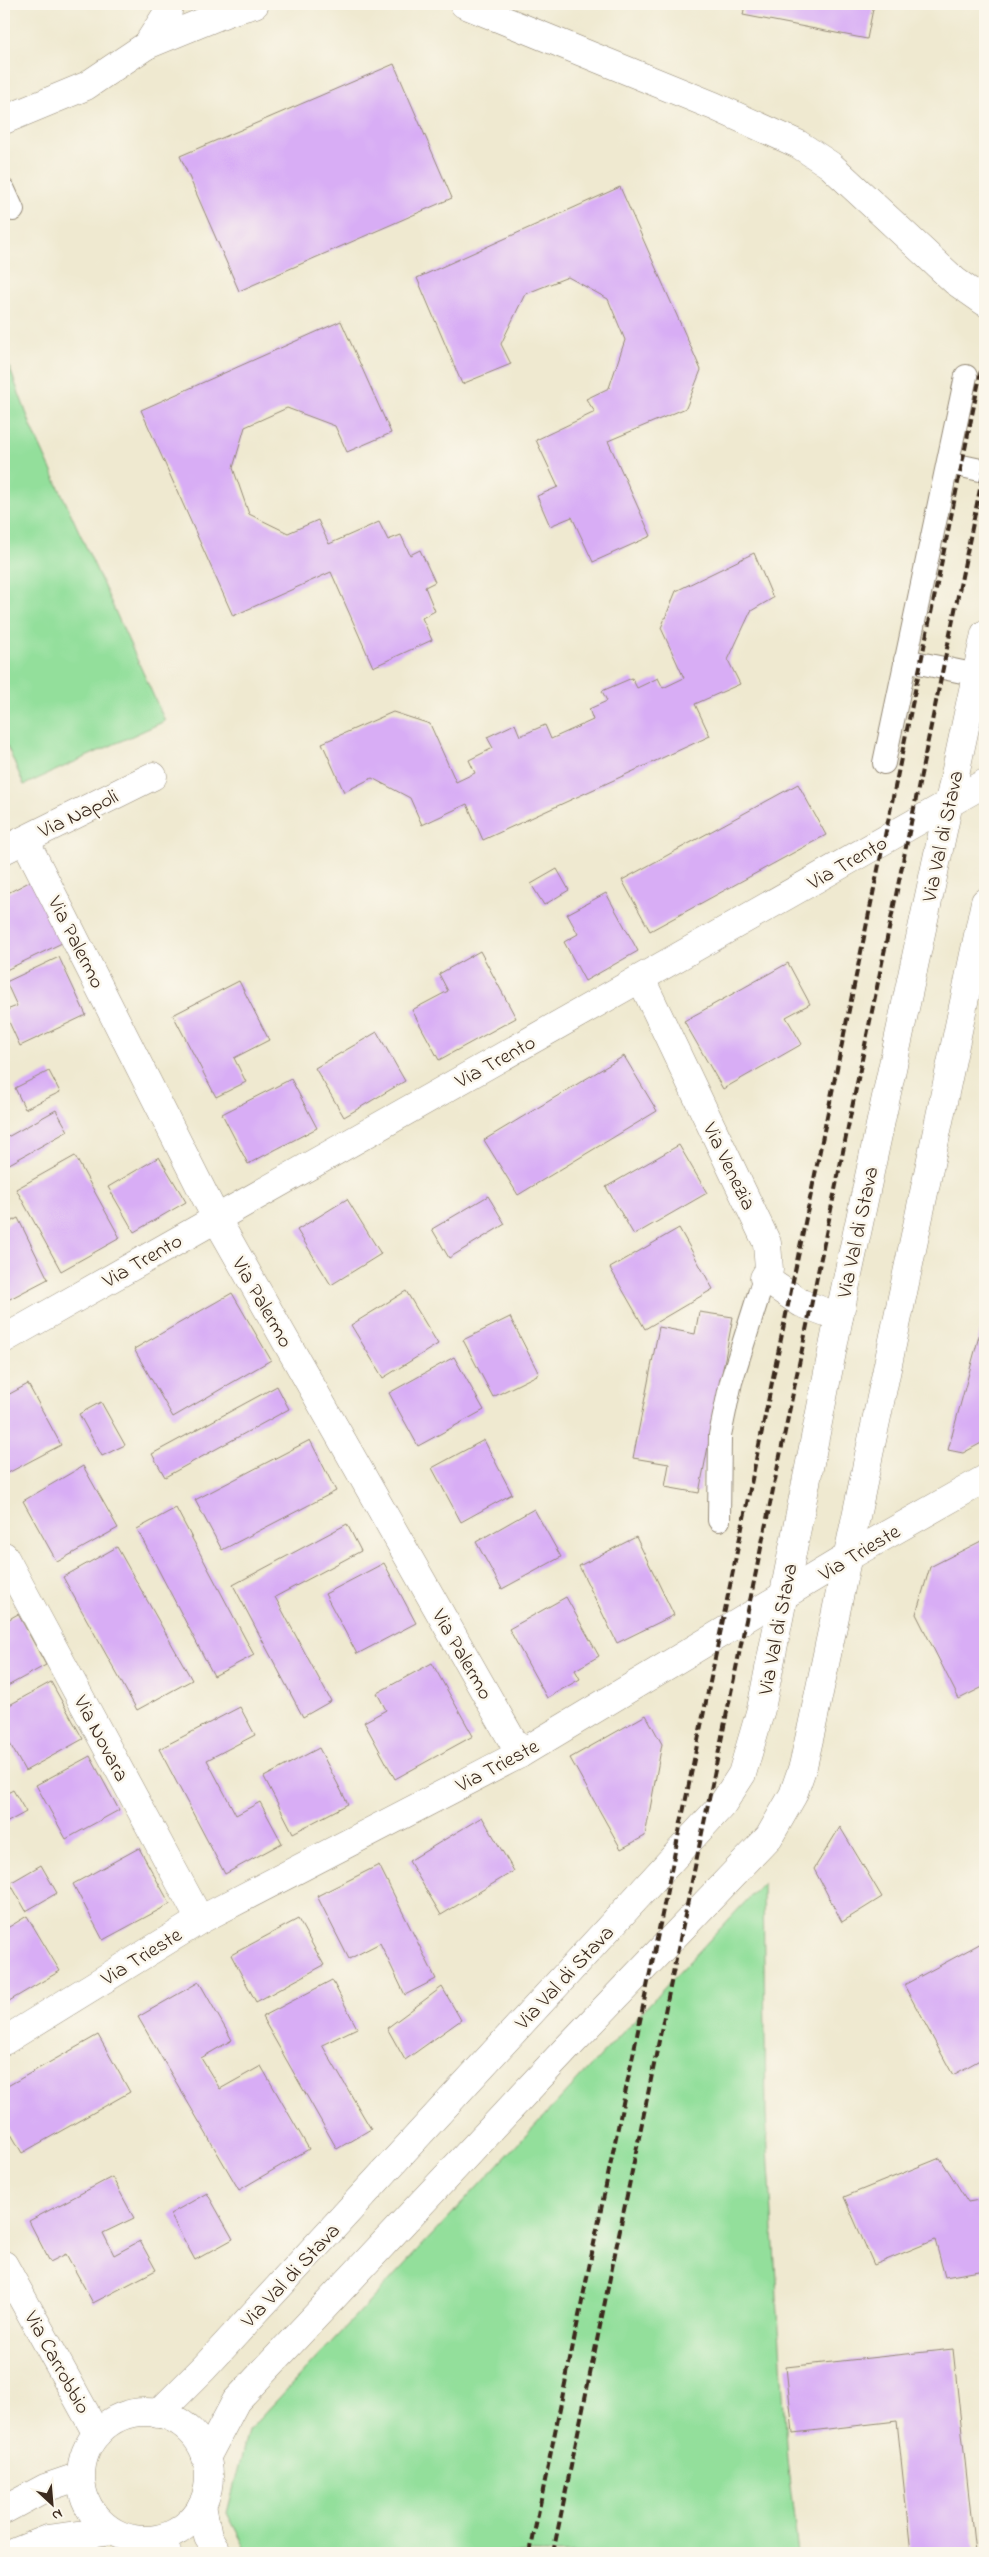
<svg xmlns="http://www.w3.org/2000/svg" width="989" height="2557" viewBox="0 0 989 2557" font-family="'Indie Flower',sans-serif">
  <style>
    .green { fill: #93df9b; stroke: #67845c }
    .building { fill: #d8adf5 }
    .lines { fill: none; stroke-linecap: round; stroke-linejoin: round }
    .service-casing { stroke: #958a77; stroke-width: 24 }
    .minor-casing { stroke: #958a77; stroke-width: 29 }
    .tertiary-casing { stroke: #958a77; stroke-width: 29 }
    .service { stroke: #fff; stroke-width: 22 }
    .minor { stroke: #fff; stroke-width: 28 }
    .tertiary { stroke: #fff; stroke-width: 28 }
    .rail { stroke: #3b2a1e; stroke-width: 4; stroke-dasharray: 8 4; stroke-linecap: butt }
    .labels { text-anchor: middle; stroke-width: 5; stroke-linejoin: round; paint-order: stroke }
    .street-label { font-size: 21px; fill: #3b2a1e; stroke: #fbf7ec }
  </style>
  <rect width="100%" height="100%" fill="#fbf7ec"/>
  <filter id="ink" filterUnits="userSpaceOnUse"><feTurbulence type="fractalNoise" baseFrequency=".02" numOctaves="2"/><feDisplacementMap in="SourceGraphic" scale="10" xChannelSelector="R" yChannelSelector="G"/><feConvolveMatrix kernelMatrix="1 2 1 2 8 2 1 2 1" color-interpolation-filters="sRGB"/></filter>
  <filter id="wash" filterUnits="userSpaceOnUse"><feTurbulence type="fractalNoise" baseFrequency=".0096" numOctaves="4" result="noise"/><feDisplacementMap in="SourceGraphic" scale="20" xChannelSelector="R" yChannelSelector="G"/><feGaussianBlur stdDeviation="1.12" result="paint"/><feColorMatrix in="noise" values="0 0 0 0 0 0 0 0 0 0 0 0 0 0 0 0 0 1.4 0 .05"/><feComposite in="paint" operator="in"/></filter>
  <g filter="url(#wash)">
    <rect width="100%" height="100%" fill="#efe9d0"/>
    <g class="green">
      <path d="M 4,353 L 32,428 L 165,721 L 24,785 L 4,739 Z"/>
      <path d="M 763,1883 L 766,2115 L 787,2460 L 798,2553 L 248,2553 L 227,2513 L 248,2431 Z"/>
    </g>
    <g id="blocks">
      <g class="building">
        <path d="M 745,4 L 874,4 L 867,39 L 743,15 Z"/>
        <path d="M 394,64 L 452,198 L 239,291 L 180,156 Z"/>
        <path d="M 620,187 L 701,370 L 686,408 L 608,441 L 651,536 L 593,562 L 572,517 L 550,526 L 537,496 L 558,487 L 536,440 L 595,412 L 586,399 L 609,388 L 625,340 L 608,299 L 568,277 L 525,294 L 501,344 L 511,364 L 462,384 L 417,278 Z"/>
        <path d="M 341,321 L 391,433 L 347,452 L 335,426 L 287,408 L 245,427 L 233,468 L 249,514 L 288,533 L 318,520 L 329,544 L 379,522 L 388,540 L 401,535 L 410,555 L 420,550 L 435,582 L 425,587 L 435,611 L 422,618 L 432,640 L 373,667 L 331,572 L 233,616 L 141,410 Z"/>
        <path d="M 754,553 L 773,598 L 751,611 L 728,660 L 740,684 L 695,704 L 710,736 L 483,840 L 467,804 L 422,825 L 410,798 L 372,778 L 344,792 L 322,743 L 393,712 L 430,724 L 456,782 L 475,773 L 469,760 L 493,748 L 487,737 L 515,724 L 520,736 L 545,725 L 551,739 L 593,720 L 589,709 L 607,701 L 602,691 L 632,678 L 637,688 L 658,678 L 663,688 L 684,678 L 661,628 L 676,591 Z"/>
        <path d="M 798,784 L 826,835 L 650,931 L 622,880 Z"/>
        <path d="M 557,869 L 569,890 L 544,905 L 531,884 Z"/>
        <path d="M 31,881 L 62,943 L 4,971 L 4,895 Z"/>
        <path d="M 606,893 L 638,951 L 585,981 L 564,942 L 578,934 L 567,914 Z"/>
        <path d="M 480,951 L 516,1018 L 439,1060 L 412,1010 L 448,991 L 439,974 Z"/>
        <path d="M 59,957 L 86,1015 L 20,1046 L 4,1011 L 17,1006 L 6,982 Z"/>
        <path d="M 788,963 L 810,1004 L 786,1017 L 802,1044 L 723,1089 L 684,1021 Z"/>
        <path d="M 239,981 L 269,1040 L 234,1058 L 246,1082 L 216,1097 L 173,1015 Z"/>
        <path d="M 377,1032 L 405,1081 L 344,1117 L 315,1068 Z"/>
        <path d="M 624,1056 L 657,1111 L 518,1195 L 484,1140 Z"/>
        <path d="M 49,1071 L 60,1092 L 25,1109 L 15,1088 Z"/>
        <path d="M 291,1079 L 317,1128 L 248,1164 L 222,1114 Z"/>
        <path d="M 56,1110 L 68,1131 L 4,1167 L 4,1139 Z"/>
        <path d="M 679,1145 L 707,1193 L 634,1235 L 606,1187 Z"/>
        <path d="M 75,1156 L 120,1238 L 61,1271 L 16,1189 Z"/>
        <path d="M 159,1157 L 186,1202 L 134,1232 L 108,1187 Z"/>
        <path d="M 488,1196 L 505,1224 L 449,1258 L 432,1229 Z"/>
        <path d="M 347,1199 L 381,1254 L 331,1285 L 297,1230 Z"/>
        <path d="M 18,1218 L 48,1279 L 4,1302 L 4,1225 Z"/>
        <path d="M 679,1228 L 713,1289 L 645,1329 L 610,1268 Z"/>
        <path d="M 406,1291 L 438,1344 L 383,1378 L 351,1325 Z"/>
        <path d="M 232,1293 L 271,1360 L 173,1417 L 134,1349 Z"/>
        <path d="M 699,1312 L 733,1317 L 699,1493 L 665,1487 L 669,1464 L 633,1458 L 659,1327 L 695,1334 Z"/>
        <path d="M 510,1317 L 539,1374 L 493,1397 L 463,1340 Z"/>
        <path d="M 985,1324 L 985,1441 L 963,1453 L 948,1450 L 982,1325 Z"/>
        <path d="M 454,1357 L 484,1410 L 418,1446 L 389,1393 Z"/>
        <path d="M 28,1384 L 61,1445 L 8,1473 L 4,1465 L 4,1397 Z"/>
        <path d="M 277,1386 L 289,1409 L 165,1477 L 152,1454 Z"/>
        <path d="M 101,1402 L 125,1445 L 102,1456 L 79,1414 Z"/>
        <path d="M 310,1440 L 336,1491 L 222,1550 L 195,1500 Z"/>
        <path d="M 484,1440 L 512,1494 L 461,1522 L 432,1468 Z"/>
        <path d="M 83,1466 L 118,1528 L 57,1562 L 23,1501 Z"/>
        <path d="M 176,1508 L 254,1655 L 214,1676 L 137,1529 Z"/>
        <path d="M 534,1509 L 561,1557 L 502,1589 L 476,1542 Z"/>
        <path d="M 347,1524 L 361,1551 L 275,1597 L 331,1701 L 303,1717 L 233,1585 Z"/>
        <path d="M 636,1537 L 674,1615 L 617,1643 L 579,1566 Z"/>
        <path d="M 985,1539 L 985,1686 L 959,1699 L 916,1614 L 930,1567 Z"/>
        <path d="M 117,1547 L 192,1680 L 137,1710 L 63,1577 Z"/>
        <path d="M 384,1563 L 416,1623 L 357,1654 L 325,1594 Z"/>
        <path d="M 566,1597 L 599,1656 L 575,1670 L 580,1679 L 547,1698 L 509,1629 Z"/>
        <path d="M 18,1614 L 46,1665 L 4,1688 L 4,1622 Z"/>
        <path d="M 432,1663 L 473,1736 L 395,1779 L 364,1722 L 386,1710 L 377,1693 Z"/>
        <path d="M 51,1682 L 83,1739 L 25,1771 L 4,1733 L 4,1708 Z"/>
        <path d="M 240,1707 L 255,1735 L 207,1760 L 236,1815 L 260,1802 L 282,1843 L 225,1874 L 159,1749 Z"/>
        <path d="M 646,1715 L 662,1744 L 645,1836 L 621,1849 L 570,1758 Z"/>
        <path d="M 319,1748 L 348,1804 L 293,1833 L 264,1777 Z"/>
        <path d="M 90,1756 L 119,1810 L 66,1839 L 36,1785 Z"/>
        <path d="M 13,1790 L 26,1812 L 4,1824 L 4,1795 Z"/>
        <path d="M 482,1817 L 514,1871 L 441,1915 L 409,1861 Z"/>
        <path d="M 840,1827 L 882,1897 L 842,1922 L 814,1869 Z"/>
        <path d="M 139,1848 L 170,1904 L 103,1940 L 73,1884 Z"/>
        <path d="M 41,1865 L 57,1893 L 26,1911 L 10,1883 Z"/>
        <path d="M 379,1865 L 436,1979 L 405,1995 L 380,1943 L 349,1959 L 317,1896 Z"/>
        <path d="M 27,1916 L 60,1971 L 4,2004 L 4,1930 Z"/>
        <path d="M 298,1919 L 324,1965 L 256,2002 L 231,1955 Z"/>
        <path d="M 985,1941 L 985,2057 L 953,2075 L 904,1985 Z"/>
        <path d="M 332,1980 L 357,2028 L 322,2045 L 371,2129 L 337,2149 L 262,2017 Z"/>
        <path d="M 199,1982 L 232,2040 L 201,2058 L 220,2089 L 261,2066 L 309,2149 L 239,2190 L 138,2017 Z"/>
        <path d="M 442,1987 L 461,2020 L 405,2060 L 387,2028 Z"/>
        <path d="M 98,2035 L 130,2092 L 22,2153 L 4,2122 L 4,2088 Z"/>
        <path d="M 940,2158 L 968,2202 L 985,2199 L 985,2270 L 945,2277 L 935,2240 L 874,2265 L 844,2197 Z"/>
        <path d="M 112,2177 L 134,2218 L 103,2233 L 114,2255 L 140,2241 L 156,2270 L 93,2303 L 66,2254 L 50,2262 L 29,2221 Z"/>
        <path d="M 207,2193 L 233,2239 L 195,2260 L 170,2214 Z"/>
        <path d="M 953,2349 L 975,2553 L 911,2553 L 897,2421 L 793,2433 L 786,2367 Z"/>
      </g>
    </g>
  </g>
  <g filter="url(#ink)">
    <use href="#blocks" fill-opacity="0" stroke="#958a77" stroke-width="1"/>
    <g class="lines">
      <g class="service-casing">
        <g id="service">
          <path d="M 4,190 L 13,210"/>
          <path d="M 948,463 L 985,471"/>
          <path d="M 905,660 L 977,675"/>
          <path d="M 884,763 L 966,376"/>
          <path d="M 719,1520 L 720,1435 L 731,1382 L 764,1278"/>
        </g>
      </g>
      <g class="minor-casing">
        <g id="minor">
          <path d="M 464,4 L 714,106 L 798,144 L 830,165 L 955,281 L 985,302"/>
          <path d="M 211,8 L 230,11 L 255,4"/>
          <path d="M 147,45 L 168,12 L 168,4"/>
          <path d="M 4,120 L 86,86 L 147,45 L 230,11"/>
          <path d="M 25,840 L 216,1218 L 520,1754"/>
          <path d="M 4,850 L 153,776"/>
          <path d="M 641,979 L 767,1243 L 769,1270 L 764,1278 L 801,1303 L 839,1317"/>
          <path d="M 4,1339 L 985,783"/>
          <path d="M 4,1556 L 200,1920"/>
          <path d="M 4,2041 L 200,1920 L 520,1754 L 846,1558 L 985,1479"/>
          <path d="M 4,2265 L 97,2434"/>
          <path d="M 202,2505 L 208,2537 L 218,2553"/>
          <path d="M 154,2540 L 167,2553"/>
        </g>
      </g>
      <g class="tertiary-casing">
        <g id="tertiary">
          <circle cx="145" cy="2476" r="64"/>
          <path d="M 158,2414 L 204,2368 L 722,1805 L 742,1774 L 761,1709 L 839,1317 L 985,634"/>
          <path d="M 206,2458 L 236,2401 L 567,2048 L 769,1837 L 793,1795 L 803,1766 L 812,1726 L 985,902"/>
          <path d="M 4,2510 L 45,2488 L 80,2476"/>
          <path d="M 13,2553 L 48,2539 L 111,2531"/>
        </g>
      </g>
      <use href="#service" class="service"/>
      <use href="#minor" class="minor"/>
      <use href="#tertiary" class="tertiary"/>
      <g class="rail">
        <path d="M 530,2553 L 985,352"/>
        <path d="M 553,2553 L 985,465"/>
      </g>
    </g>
  </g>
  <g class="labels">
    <g class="street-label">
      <text transform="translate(78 813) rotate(-26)" y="7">Via Napoli</text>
      <text transform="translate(942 836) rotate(-78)" y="7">Via Val di Stava</text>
      <text transform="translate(847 862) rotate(-30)" y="7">Via Trento</text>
      <text transform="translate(77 942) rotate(63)" y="7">Via Palermo</text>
      <text transform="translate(495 1061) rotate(-29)" y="7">Via Trento</text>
      <text transform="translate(730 1166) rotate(64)" y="7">Via Venezia</text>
      <text transform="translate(857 1232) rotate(-78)" y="7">Via Val di Stava</text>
      <text transform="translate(142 1260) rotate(-30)" y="7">Via Trento</text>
      <text transform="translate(263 1302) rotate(60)" y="7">Via Palermo</text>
      <text transform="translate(859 1552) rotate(-31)" y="7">Via Trieste</text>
      <text transform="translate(777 1629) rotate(-79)" y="7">Via Val di Stava</text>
      <text transform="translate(463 1654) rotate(60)" y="7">Via Palermo</text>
      <text transform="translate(102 1738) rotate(62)" y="7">Via Novara</text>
      <text transform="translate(497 1765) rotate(-28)" y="7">Via Trieste</text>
      <text transform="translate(141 1956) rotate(-32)" y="7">Via Trieste</text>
      <text transform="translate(564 1977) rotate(-47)" y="7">Via Val di Stava</text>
      <text transform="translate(290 2275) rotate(-47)" y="7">Via Val di Stava</text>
      <text transform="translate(58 2362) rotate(61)" y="7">Via Carrobbio</text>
    </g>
  </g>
  <rect width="989" height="2557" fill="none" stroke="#fbf7ec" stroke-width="20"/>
  <g transform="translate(52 2504) rotate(154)" stroke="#fbf7ec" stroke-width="4" paint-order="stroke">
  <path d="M0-4L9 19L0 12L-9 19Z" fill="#3b2a1e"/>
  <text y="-8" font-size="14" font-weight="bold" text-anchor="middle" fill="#3b2a1e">N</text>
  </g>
</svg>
